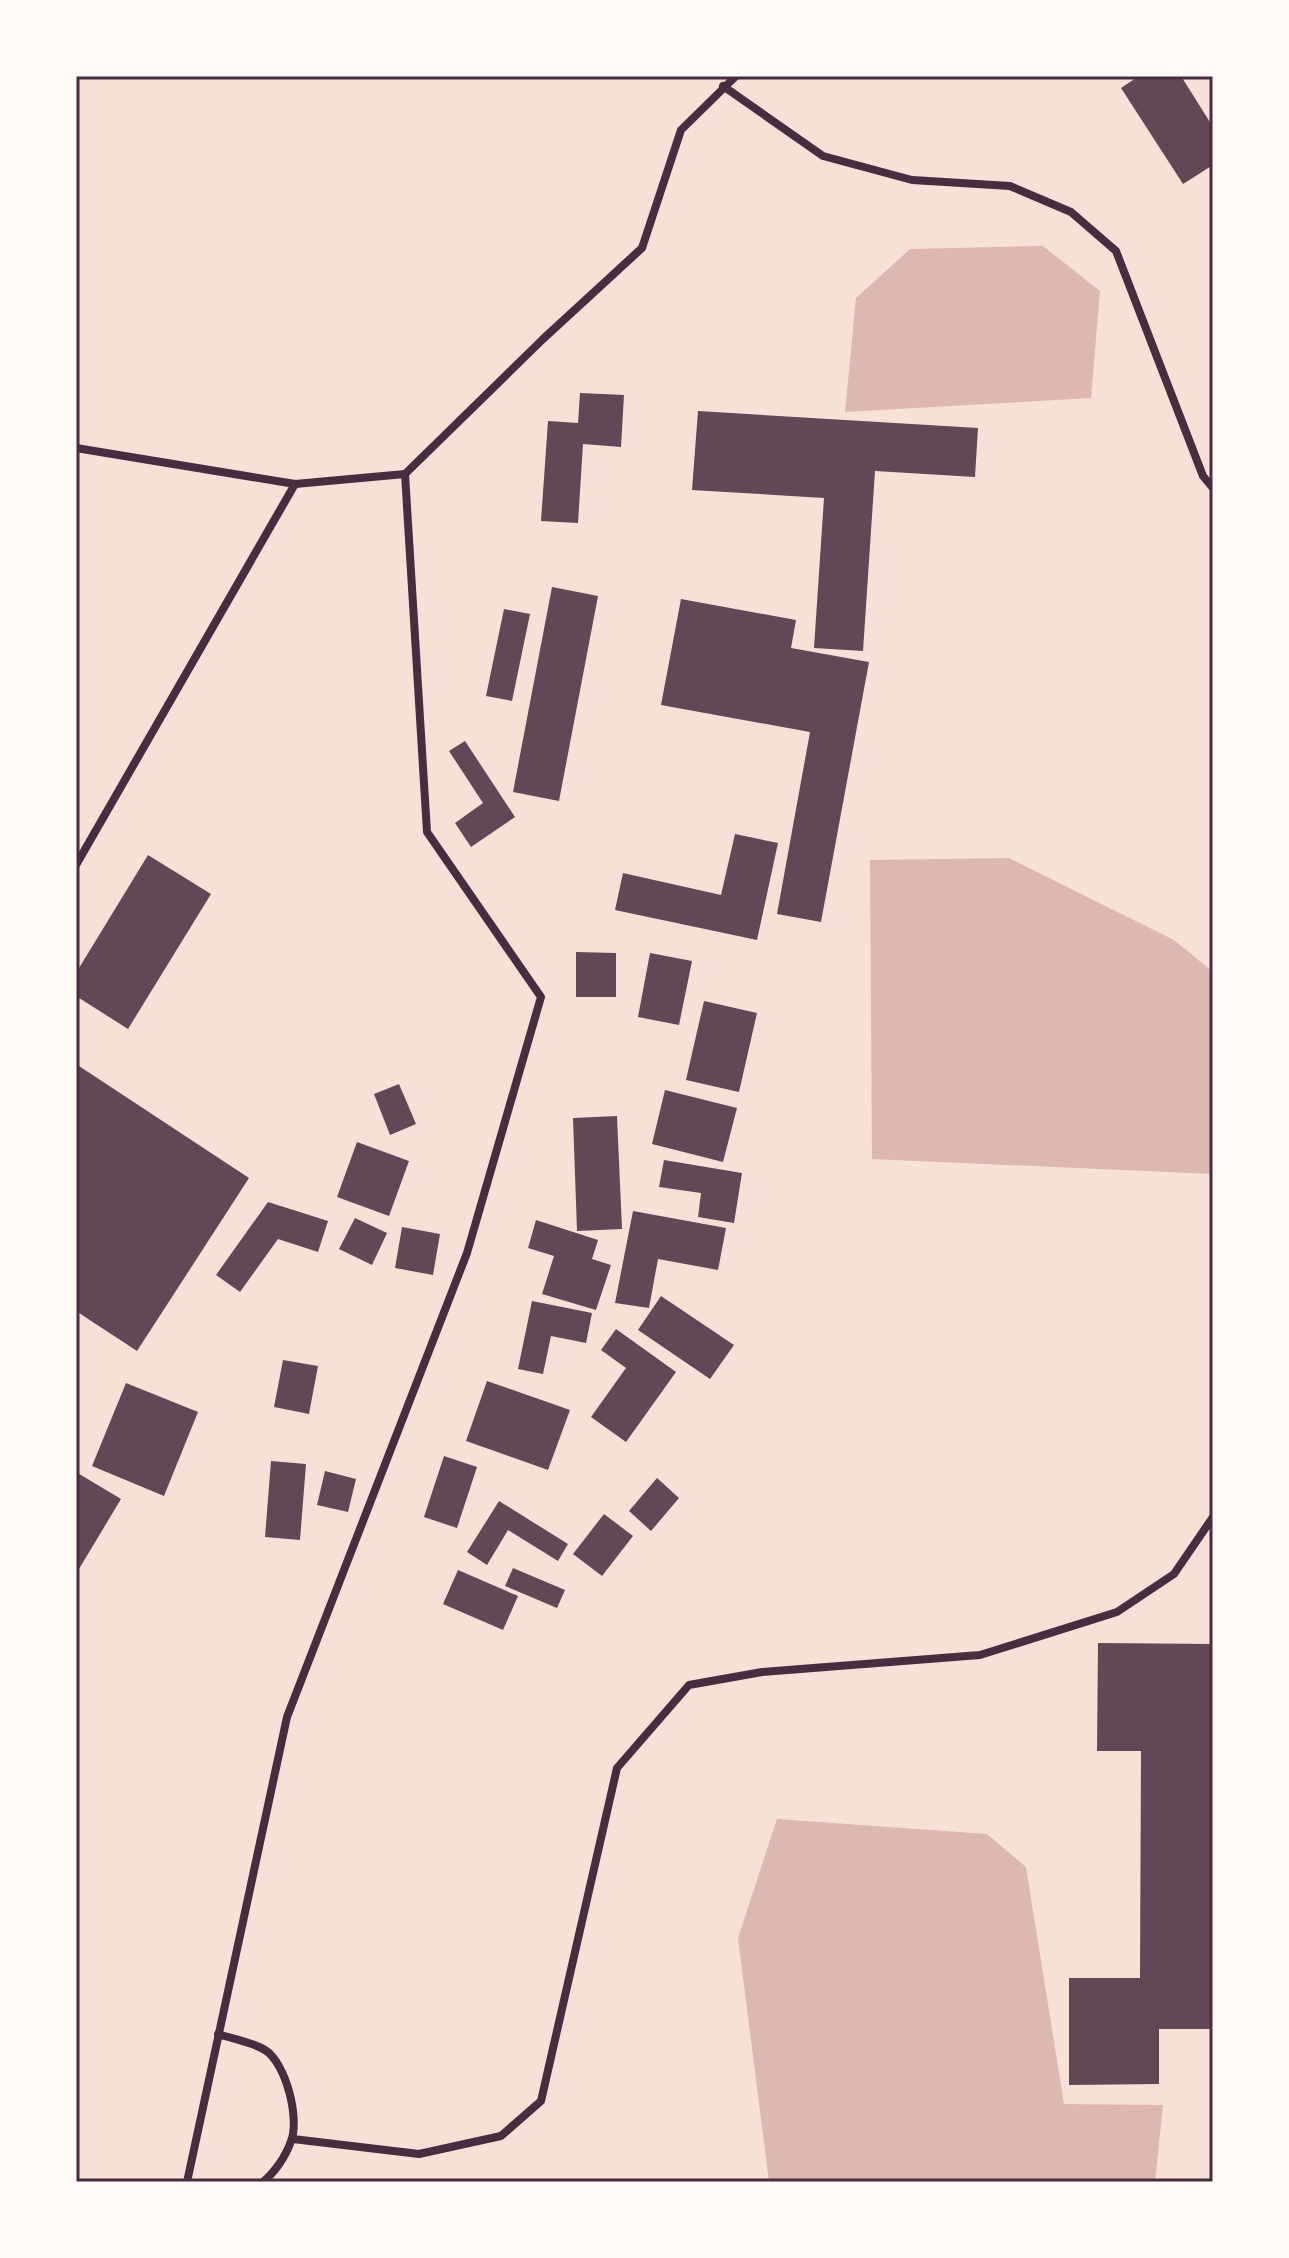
<svg xmlns="http://www.w3.org/2000/svg" width="1289" height="2258" viewBox="0 0 1289 2258" font-family="'Exo 2',sans-serif">
  <style>
    .water { fill: #dcb8b0 }
    .building { fill: #644757 }
    .lines { fill: none; stroke-linecap: round; stroke-linejoin: round }
    .minor { stroke: #4a2c40; stroke-width: 8 }
    .neatline { fill: none; stroke: #4a2c40; stroke-width: 3 }
  </style>
  <rect width="100%" height="100%" fill="#f7e1d7"/>
  <g class="water">
    <path d="M 1043,246 L 1100,291 L 1091,398 L 845,412 L 856,298 L 910,249 Z"/>
    <path d="M 1009,858 L 1174,940 L 1213,972 L 1213,1174 L 872,1159 L 870,860 Z"/>
    <path d="M 777,1819 L 987,1834 L 1026,1867 L 1064,2104 L 1163,2105 L 1155,2182 L 769,2182 L 738,1938 Z"/>
  </g>
  <g class="building">
    <path d="M 1139,76 L 1181,76 L 1213,127 L 1213,165 L 1183,184 L 1121,88 Z"/>
    <path d="M 580,393 L 624,395 L 621,447 L 583,444 L 578,523 L 541,521 L 548,421 L 578,423 Z"/>
    <path d="M 698,411 L 978,428 L 975,477 L 875,471 L 863,651 L 814,648 L 824,498 L 692,490 Z"/>
    <path d="M 552,587 L 598,596 L 559,801 L 513,792 Z"/>
    <path d="M 681,599 L 796,620 L 791,648 L 869,662 L 821,922 L 777,914 L 810,732 L 661,705 Z"/>
    <path d="M 504,609 L 530,614 L 512,701 L 486,696 Z"/>
    <path d="M 465,741 L 515,817 L 471,847 L 455,823 L 483,803 L 449,751 Z"/>
    <path d="M 735,834 L 778,843 L 757,940 L 615,910 L 623,873 L 721,895 Z"/>
    <path d="M 148,855 L 211,894 L 128,1029 L 76,996 L 76,973 Z"/>
    <path d="M 576,952 L 616,953 L 616,997 L 576,997 Z"/>
    <path d="M 650,953 L 692,961 L 679,1025 L 638,1017 Z"/>
    <path d="M 704,1001 L 757,1013 L 739,1092 L 686,1080 Z"/>
    <path d="M 79,1066 L 249,1178 L 137,1351 L 76,1311 L 76,1070 Z"/>
    <path d="M 399,1084 L 416,1124 L 390,1135 L 374,1094 Z"/>
    <path d="M 665,1090 L 737,1108 L 723,1162 L 652,1144 Z"/>
    <path d="M 617,1116 L 622,1229 L 577,1231 L 573,1118 Z"/>
    <path d="M 357,1142 L 409,1161 L 389,1216 L 337,1197 Z"/>
    <path d="M 664,1160 L 742,1173 L 734,1223 L 698,1217 L 701,1193 L 659,1187 Z"/>
    <path d="M 268,1202 L 328,1221 L 318,1252 L 278,1239 L 240,1292 L 216,1275 Z"/>
    <path d="M 633,1211 L 726,1228 L 718,1270 L 658,1259 L 649,1308 L 615,1303 Z"/>
    <path d="M 355,1218 L 387,1233 L 372,1265 L 339,1249 Z"/>
    <path d="M 536,1220 L 598,1240 L 592,1259 L 611,1265 L 596,1310 L 542,1294 L 554,1256 L 528,1248 Z"/>
    <path d="M 402,1227 L 440,1234 L 433,1275 L 395,1268 Z"/>
    <path d="M 661,1296 L 734,1345 L 710,1379 L 638,1330 Z"/>
    <path d="M 532,1301 L 592,1313 L 586,1343 L 551,1336 L 543,1374 L 518,1369 Z"/>
    <path d="M 616,1329 L 676,1372 L 626,1442 L 591,1417 L 626,1368 L 601,1350 Z"/>
    <path d="M 283,1360 L 318,1366 L 309,1414 L 274,1407 Z"/>
    <path d="M 487,1381 L 570,1410 L 548,1470 L 466,1441 Z"/>
    <path d="M 126,1383 L 198,1412 L 164,1496 L 92,1466 Z"/>
    <path d="M 444,1456 L 477,1467 L 457,1528 L 424,1517 Z"/>
    <path d="M 271,1461 L 306,1464 L 300,1540 L 265,1537 Z"/>
    <path d="M 325,1471 L 356,1479 L 348,1512 L 317,1505 Z"/>
    <path d="M 76,1472 L 121,1499 L 76,1574 Z"/>
    <path d="M 657,1478 L 679,1498 L 651,1531 L 629,1511 Z"/>
    <path d="M 499,1501 L 568,1544 L 558,1561 L 508,1530 L 487,1565 L 467,1552 Z"/>
    <path d="M 604,1514 L 633,1536 L 602,1576 L 573,1554 Z"/>
    <path d="M 513,1568 L 565,1590 L 557,1608 L 505,1586 Z"/>
    <path d="M 458,1570 L 518,1596 L 503,1630 L 443,1604 Z"/>
    <path d="M 1098,1643 L 1213,1644 L 1213,2029 L 1159,2029 L 1159,2084 L 1069,2085 L 1069,1978 L 1140,1978 L 1141,1751 L 1097,1751 Z"/>
  </g>
  <g class="lines">
    <g class="minor">
      <path d="M 723,86 L 823,156 L 912,180 L 1010,186 L 1071,212 L 1116,251 L 1203,476 L 1213,488"/>
      <path d="M 76,448 L 295,484 L 405,474 L 427,832 L 541,997 L 467,1253 L 287,1717 L 187,2182"/>
      <path d="M 405,474 L 543,339 L 642,248 L 681,130 L 736,76"/>
      <path d="M 76,865 L 295,484"/>
      <path d="M 218,2034 C 233,2039 252,2042 265,2050 C 286,2063 300,2119 291,2141 C 286,2156 275,2172 263,2182"/>
      <path d="M 293,2139 L 419,2154 L 501,2136 L 541,2101 L 617,1768 L 689,1685 L 762,1672 L 980,1655 L 1117,1612 L 1174,1574 L 1213,1517"/>
    </g>
  </g>
  <rect width="1289" height="2258" fill="none" stroke="#fffaf5" stroke-width="156"/>
  <rect x="78" y="78" width="1133" height="2102" class="neatline"/>
</svg>
